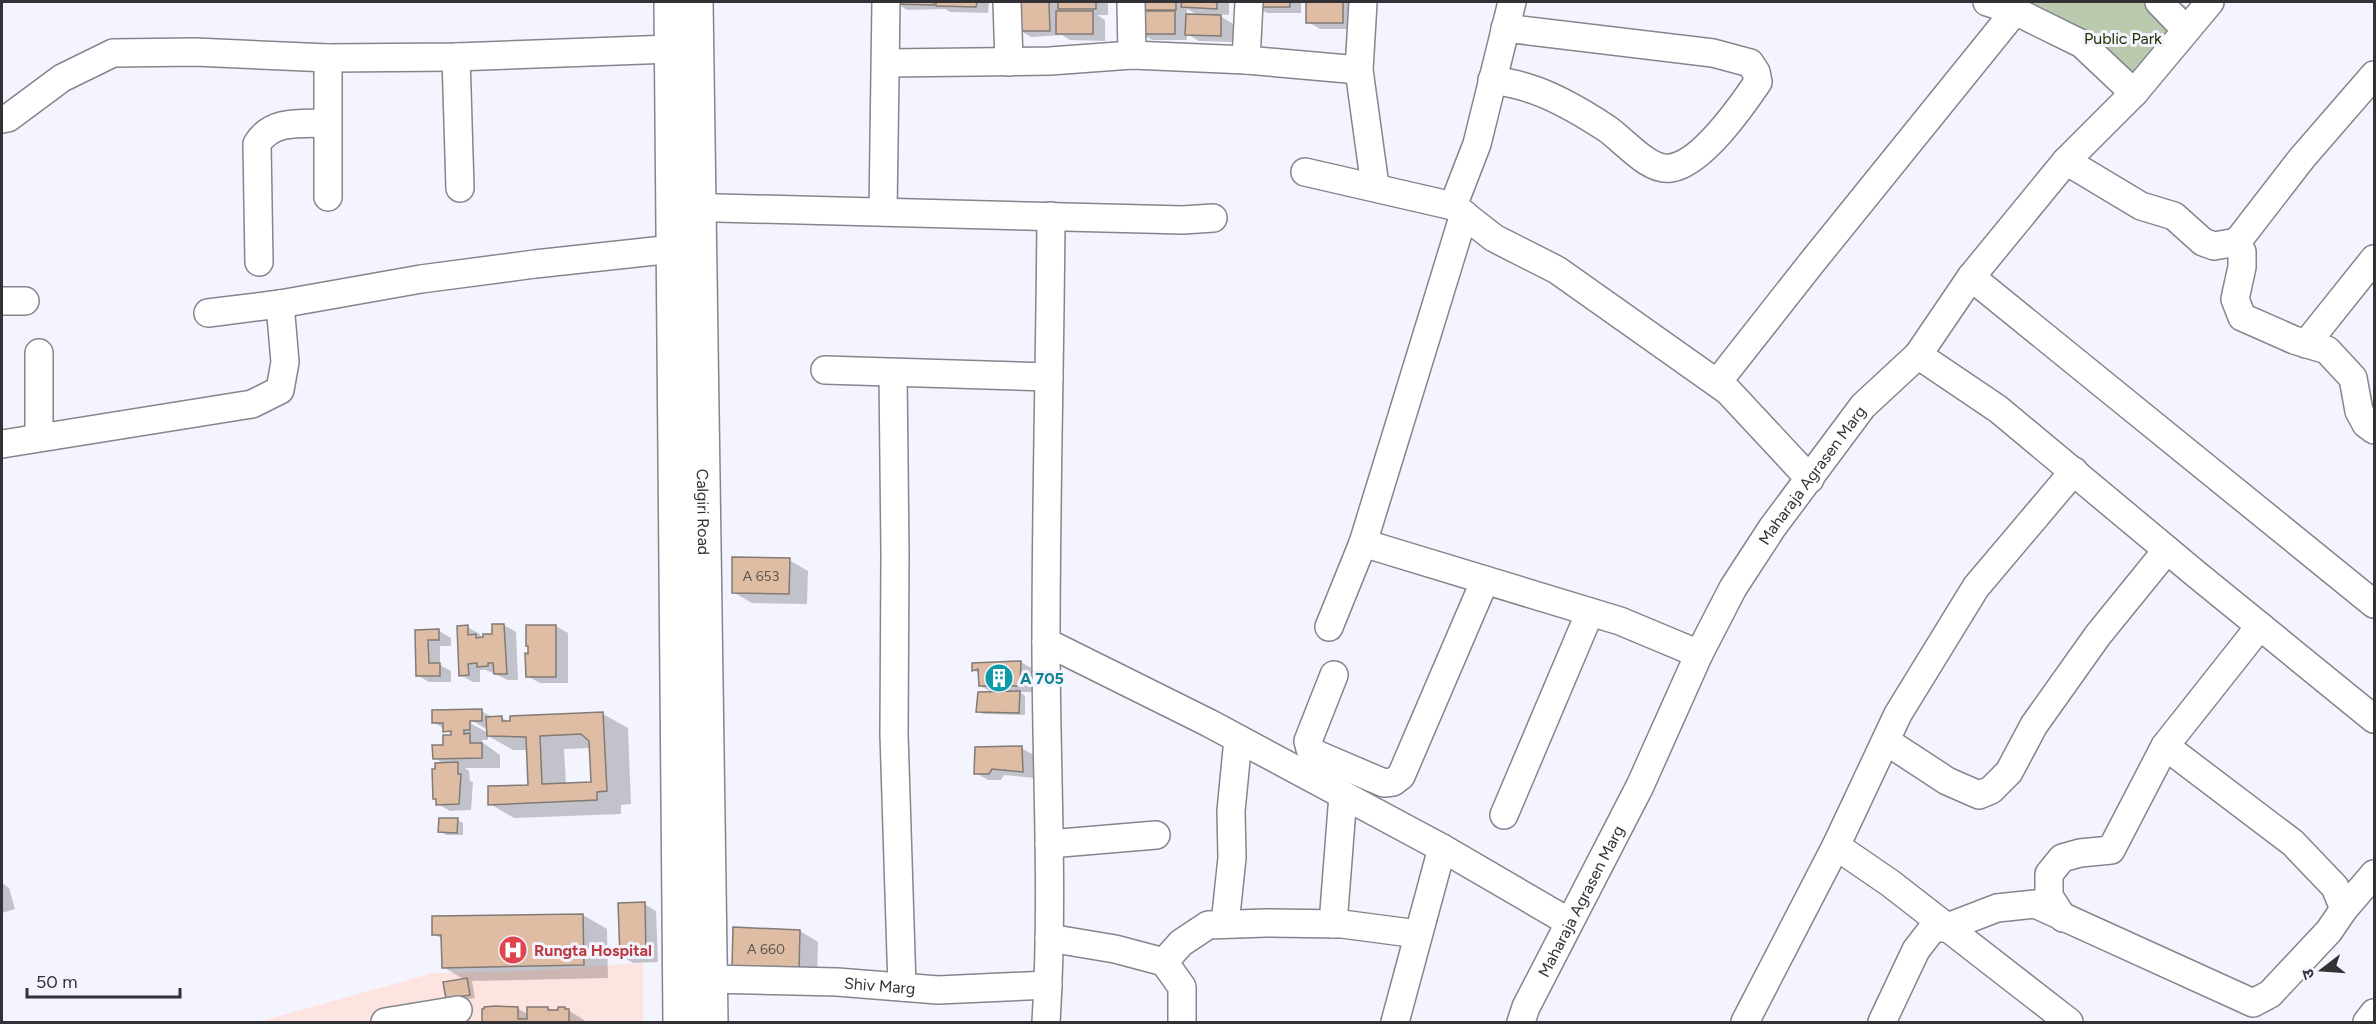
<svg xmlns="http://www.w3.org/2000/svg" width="2376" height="1024" viewBox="0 0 2376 1024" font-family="Figtree,'Noto Sans Devanagari',sans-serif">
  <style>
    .education { fill: #fee4e0 }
    .green { fill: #bbc9ae }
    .shadow { fill: #0003; fill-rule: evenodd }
    .building { fill: #dfbda5; stroke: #817a75; stroke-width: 1.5; fill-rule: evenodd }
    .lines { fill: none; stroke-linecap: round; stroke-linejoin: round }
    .minor-casing { stroke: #84858d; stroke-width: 30 }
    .major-casing { stroke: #84858d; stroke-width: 36 }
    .minor { stroke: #fff; stroke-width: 27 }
    .major { stroke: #fff; stroke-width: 33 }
    .labels { text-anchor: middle; stroke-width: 6; stroke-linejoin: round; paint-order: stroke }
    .number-label { font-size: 14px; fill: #5d5552 }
    .park-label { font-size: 16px; fill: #203500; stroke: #f3f4fd }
    .street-label { font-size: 16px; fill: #323236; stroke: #f3f4fd }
    .culture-label { font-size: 16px; font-weight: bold; fill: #0d838f; stroke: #f3f4fd; text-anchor: start }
    .health-label { font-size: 16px; font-weight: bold; fill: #be3a42; stroke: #f3f4fd; text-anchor: start }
  </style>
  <rect width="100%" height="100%" fill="#f3f4fd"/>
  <path class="education" d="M 643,963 L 643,1022 L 258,1022 L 433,973 L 525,971 Z"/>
  <path class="green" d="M 2009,2 L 2179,2 L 2195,13 L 2127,87 Z"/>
  <g class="shadow">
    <path d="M 895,2 L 989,2 L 988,13 L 950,12 L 945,9 L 907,10 Z"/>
    <path d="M 1018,2 L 1108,2 L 1108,15 L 1097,15 L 1105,20 L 1105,41 L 1070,40 L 1062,35 L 1031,37 L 1019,30 Z"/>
    <path d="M 1140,2 L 1229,2 L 1229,15 L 1217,14 L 1233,24 L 1233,42 L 1199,41 L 1187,34 L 1187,40 L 1152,40 L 1140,33 ZM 1187,9 L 1199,16 L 1187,16 Z"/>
    <path d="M 1254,2 L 1301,2 L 1301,13 L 1267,13 L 1254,6 Z"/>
    <path d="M 1308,2 L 1350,2 L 1355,29 L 1320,29 L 1308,22 Z"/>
    <path d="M 789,560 L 808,571 L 807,604 L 752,603 L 733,592 Z"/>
    <path d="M 504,625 L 516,632 L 518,680 L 508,680 L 486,670 L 480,670 L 480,682 L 473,682 L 460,675 L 467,627 L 480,634 L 482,639 L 494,635 Z"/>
    <path d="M 556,626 L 568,633 L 568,683 L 540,683 L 527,676 Z"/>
    <path d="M 416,631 L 439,631 L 451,638 L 451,646 L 440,646 L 440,665 L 451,671 L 451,682 L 429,682 L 417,675 Z"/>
    <path d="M 1021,662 L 1033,669 L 1032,692 L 1020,692 L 1025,696 L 1025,715 L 983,714 L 978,711 L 994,693 L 980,686 L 979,673 L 973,670 Z"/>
    <path d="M 481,711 L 494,718 L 502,718 L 510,722 L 603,714 L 628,728 L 631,804 L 621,805 L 621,814 L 514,818 L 490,804 L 529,786 L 528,750 L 513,750 L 488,736 L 488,740 L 482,740 L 482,742 L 500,755 L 500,768 L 465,768 L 469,771 L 470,781 L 473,782 L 471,810 L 450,811 L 438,804 L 445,764 L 434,758 L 454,736 L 434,722 ZM 464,716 L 488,730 L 488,733 L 463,719 ZM 591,748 L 592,784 L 566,785 L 564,749 Z"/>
    <path d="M 1021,748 L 1034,755 L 1035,778 L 1004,775 L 1001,780 L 988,780 L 976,773 Z"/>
    <path d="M 457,820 L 463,823 L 463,835 L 446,835 L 440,831 Z"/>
    <path d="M 2,883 L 9,888 L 15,909 L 2,913 Z"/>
    <path d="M 644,904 L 656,911 L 658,962 L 633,963 L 621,956 Z"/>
    <path d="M 583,915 L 607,929 L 608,978 L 472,981 L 475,998 L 453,1002 L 465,980 L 443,967 L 443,939 L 433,934 Z"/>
    <path d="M 800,931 L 818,942 L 817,980 L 752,978 Z"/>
    <path d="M 517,1008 L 529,1015 L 548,1008 L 552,1010 L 565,1008 L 587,1022 L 483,1022 L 483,1011 Z"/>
  </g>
  <g class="building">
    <path d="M 894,2 L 934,2 L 934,5 L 893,4 Z"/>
    <path d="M 936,2 L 977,2 L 976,7 L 936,6 Z"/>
    <path d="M 1017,2 L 1049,2 L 1050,31 L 1017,31 Z"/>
    <rect x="1058" y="2" width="38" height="7"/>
    <rect x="1139" y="2" width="37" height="8"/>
    <path d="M 1182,2 L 1217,2 L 1217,9 L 1181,7 Z"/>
    <rect x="1253" y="2" width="37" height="5"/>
    <rect x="1306" y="2" width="37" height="21"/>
    <rect x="1056" y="11" width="37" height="23"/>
    <rect x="1138" y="11" width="37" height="23"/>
    <path d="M 1186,14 L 1221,15 L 1221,36 L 1185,35 Z"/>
    <path d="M 732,557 L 790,558 L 789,594 L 732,593 Z"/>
    <path d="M 492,624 L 504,624 L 507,674 L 494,674 L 493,663 L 488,663 L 488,666 L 477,667 L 477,663 L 468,664 L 469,675 L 459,676 L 457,626 L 468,625 L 468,635 L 476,634 L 476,638 L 483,637 L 483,634 L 492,634 Z"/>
    <path d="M 526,625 L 556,625 L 556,677 L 526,677 L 525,653 L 528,654 L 528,646 L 526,646 Z"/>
    <path d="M 439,629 L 439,640 L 428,640 L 429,663 L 440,663 L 440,676 L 416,676 L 415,630 Z"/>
    <path d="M 1021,661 L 1020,686 L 979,686 L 978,669 L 972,671 L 972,663 Z"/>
    <path d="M 1020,691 L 1019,713 L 976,712 L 978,692 Z"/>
    <path d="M 482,709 L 482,721 L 470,721 L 470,730 L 464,730 L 464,734 L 470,733 L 470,743 L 482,743 L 482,758 L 433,759 L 432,745 L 443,745 L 443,735 L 451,735 L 451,731 L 443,732 L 443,723 L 432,723 L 432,710 Z"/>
    <path d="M 603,712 L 607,791 L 597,792 L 597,800 L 488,805 L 488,786 L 528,785 L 526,737 L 487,736 L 486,717 L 502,716 L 502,721 L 510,721 L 510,716 ZM 581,734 L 589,741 L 591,782 L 542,784 L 540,736 Z"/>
    <path d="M 1022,746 L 1023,772 L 992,769 L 989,774 L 974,774 L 975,747 Z"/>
    <path d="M 458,762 L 458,774 L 461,774 L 459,804 L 436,805 L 436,799 L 433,799 L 432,769 L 435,769 L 435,763 Z"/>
    <path d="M 439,818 L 458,818 L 457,833 L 438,832 Z"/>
    <path d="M 645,902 L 646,956 L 620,957 L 618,903 Z"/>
    <path d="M 583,914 L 584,965 L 442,968 L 441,935 L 432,935 L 432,916 Z"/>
    <path d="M 733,927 L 800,930 L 799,970 L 732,968 Z"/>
    <path d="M 467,978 L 470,995 L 446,999 L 443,982 Z"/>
    <path d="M 496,1006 L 518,1007 L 518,1019 L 527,1019 L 527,1007 L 548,1007 L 548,1010 L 558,1010 L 558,1007 L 565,1007 L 565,1009 L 569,1009 L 569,1022 L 479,1022 L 482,1022 L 482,1009 L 484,1009 L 484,1007 Z"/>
  </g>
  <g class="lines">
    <g class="minor-casing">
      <g id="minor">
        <path d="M 1007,2 L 1009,62"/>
        <path d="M 1131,2 L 1132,55"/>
        <path d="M 1363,2 L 1359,70 L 1375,186"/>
        <path d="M 1987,2 L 2015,11 L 2082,44 L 2134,93"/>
        <path d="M 2159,2 L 2186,30"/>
        <path d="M 456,57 L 460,188"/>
        <path d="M 328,58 L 328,197"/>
        <path d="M 1246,60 L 1249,2"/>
        <path d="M 886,63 L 1050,61 L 1132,55 L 1246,60 L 1359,70"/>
        <path d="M 1492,80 C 1504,82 1517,84 1528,88 C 1555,96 1583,113 1606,128 C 1624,140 1649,172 1671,168 C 1702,163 1741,107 1758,82 L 1756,72 L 1750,63 L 1713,53 L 1505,28"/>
        <path d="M 2,119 L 8,118 L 62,78 L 113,53 L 195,52 L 328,58 L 456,57 L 671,49"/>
        <path d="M 2066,161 L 2141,206 L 2174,216 L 2203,242 L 2214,246 L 2237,242 L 2242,252 L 2242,267 L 2235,299 L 2242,317 L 2294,340 L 2327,350 L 2353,378 L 2359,411 L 2366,424 L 2374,430"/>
        <path d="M 1305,172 L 1453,206 L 1494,238 L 1557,270 L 1728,391 L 1810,479"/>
        <path d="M 1453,206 L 1477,144 L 1512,2"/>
        <path d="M 680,207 L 1183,220 L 1213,218"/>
        <path d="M 883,211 L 886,2"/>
        <path d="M 2237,242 L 2302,158 L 2374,75"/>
        <path d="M 259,262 L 257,144 C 272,119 301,124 327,123"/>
        <path d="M 1971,277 L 2374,604"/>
        <path d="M 2,301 L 25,301"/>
        <path d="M 208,313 L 280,304"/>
        <path d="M 2306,344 L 2374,259"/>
        <path d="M 1918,355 L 1998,409 L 2196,574 L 2374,719"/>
        <path d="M 825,370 L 1049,377"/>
        <path d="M 893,373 L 895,553 L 894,734 L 902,987"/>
        <path d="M 1717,383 L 1813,261 L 2015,11"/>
        <path d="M 39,437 L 39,353"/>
        <path d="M 2,444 L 252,404 L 280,390 L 285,362 L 280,304 L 421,279 L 535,264 L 673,249"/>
        <path d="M 1363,543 L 1620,621 L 1699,654"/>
        <path d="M 1329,627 L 1363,543 L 1464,214"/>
        <path d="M 1046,642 L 1209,723 L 1442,848 L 1569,922"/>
        <path d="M 1334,675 L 1308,741 L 1310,749 L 1316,754 L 1384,783 L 1393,782 L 1401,776 L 1485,580"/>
        <path d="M 1886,741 L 1947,781 L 1979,795 L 1991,790 L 2009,772 L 2034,725 L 2098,635 L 2167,550"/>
        <path d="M 1504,815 L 1590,612"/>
        <path d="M 1049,844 L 1156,835"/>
        <path d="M 1836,846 L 1890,883 L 2069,1022"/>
        <path d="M 2344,909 L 2374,874"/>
        <path d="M 2063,918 L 2049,896 L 2049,874 L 2062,858 L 2080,853 L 2111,850 L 2165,746 L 2260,626"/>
        <path d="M 1225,924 L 1232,858 L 1231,811 L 1238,739"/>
        <path d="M 1333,924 L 1343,795"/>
        <path d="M 1049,938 L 1115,949 L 1164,962 L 1182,987 L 1182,1022"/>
        <path d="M 1164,962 L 1181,943 L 1208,925 L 1266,923 L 1342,924 L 1418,934"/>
        <path id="s1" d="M 710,979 L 837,982 L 938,990 L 1048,985"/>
        <path d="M 385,1022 L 458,1010"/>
        <path d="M 1046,1022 C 1054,896 1046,769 1046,642 C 1046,500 1050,358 1051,216"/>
        <path d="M 1395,1022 L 1442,848"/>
        <path id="s2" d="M 1521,1022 L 1526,1007 L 1640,786 L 1699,654 L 1733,588 L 1772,528 L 1863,406 L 1918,355 L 1971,277 L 2066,161 L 2134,93 L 2210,2"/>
        <path d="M 1745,1022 L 1836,846 L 1898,714 L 1976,587 L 2074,471"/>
        <path d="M 1882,1022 L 1916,950 L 1933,928 L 1945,928 L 1997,908 L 2035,904 L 2253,1003 L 2270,994 L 2329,931 L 2344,909 L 2335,887 L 2293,843 L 2165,746"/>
        <path d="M 2367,1022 L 2374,1013"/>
      </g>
    </g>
    <g class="major-casing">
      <g id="major">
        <path d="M 671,2 L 680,1022"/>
        <path id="s3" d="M 696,2 L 711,1022"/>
      </g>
    </g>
    <use href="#minor" class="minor"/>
    <use href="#major" class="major"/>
  </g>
  <defs>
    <g id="building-disc" transform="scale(1.5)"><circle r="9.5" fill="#0f9aa8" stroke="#f3f4fd"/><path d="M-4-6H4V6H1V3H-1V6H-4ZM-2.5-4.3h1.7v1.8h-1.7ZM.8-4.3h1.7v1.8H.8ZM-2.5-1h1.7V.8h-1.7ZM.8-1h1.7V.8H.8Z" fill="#fff"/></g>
    <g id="hospital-disc" transform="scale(1.5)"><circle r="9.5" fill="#e0444e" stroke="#f3f4fd"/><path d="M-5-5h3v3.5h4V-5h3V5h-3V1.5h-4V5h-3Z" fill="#fff"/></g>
  </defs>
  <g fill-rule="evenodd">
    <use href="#building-disc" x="999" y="678"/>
    <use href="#hospital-disc" x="513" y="950"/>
  </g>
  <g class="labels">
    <g class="number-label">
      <text x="761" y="581">A 653</text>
      <text x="766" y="954">A 660</text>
    </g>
    <g class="park-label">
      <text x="2123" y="44">Public Park</text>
    </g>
    <g class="street-label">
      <text dy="6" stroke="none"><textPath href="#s2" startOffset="621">Maharaja Agrasen Marg</textPath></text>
      <text dy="6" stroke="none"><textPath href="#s3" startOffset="510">Calgiri Road</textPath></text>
      <text dy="6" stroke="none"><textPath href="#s2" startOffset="135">Maharaja Agrasen Marg</textPath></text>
      <text dy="6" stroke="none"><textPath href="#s1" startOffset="170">Shiv Marg</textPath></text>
    </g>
    <g class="culture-label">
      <text x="1020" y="684">A 705</text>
    </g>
    <g class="health-label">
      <text x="534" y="956">Rungta Hospital</text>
    </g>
  </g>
  <rect width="2376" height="1024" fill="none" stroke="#323236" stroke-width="6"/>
  <g transform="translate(2322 970) rotate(253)" stroke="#f3f4fd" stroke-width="4.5" paint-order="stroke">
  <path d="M0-4.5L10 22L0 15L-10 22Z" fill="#323236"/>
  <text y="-9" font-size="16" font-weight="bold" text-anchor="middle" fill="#323236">उ</text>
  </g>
  <path d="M27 988v9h153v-9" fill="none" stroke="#323236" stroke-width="3"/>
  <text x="36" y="988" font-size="18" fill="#323236" stroke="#f3f4fd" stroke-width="4.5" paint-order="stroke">50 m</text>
</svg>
